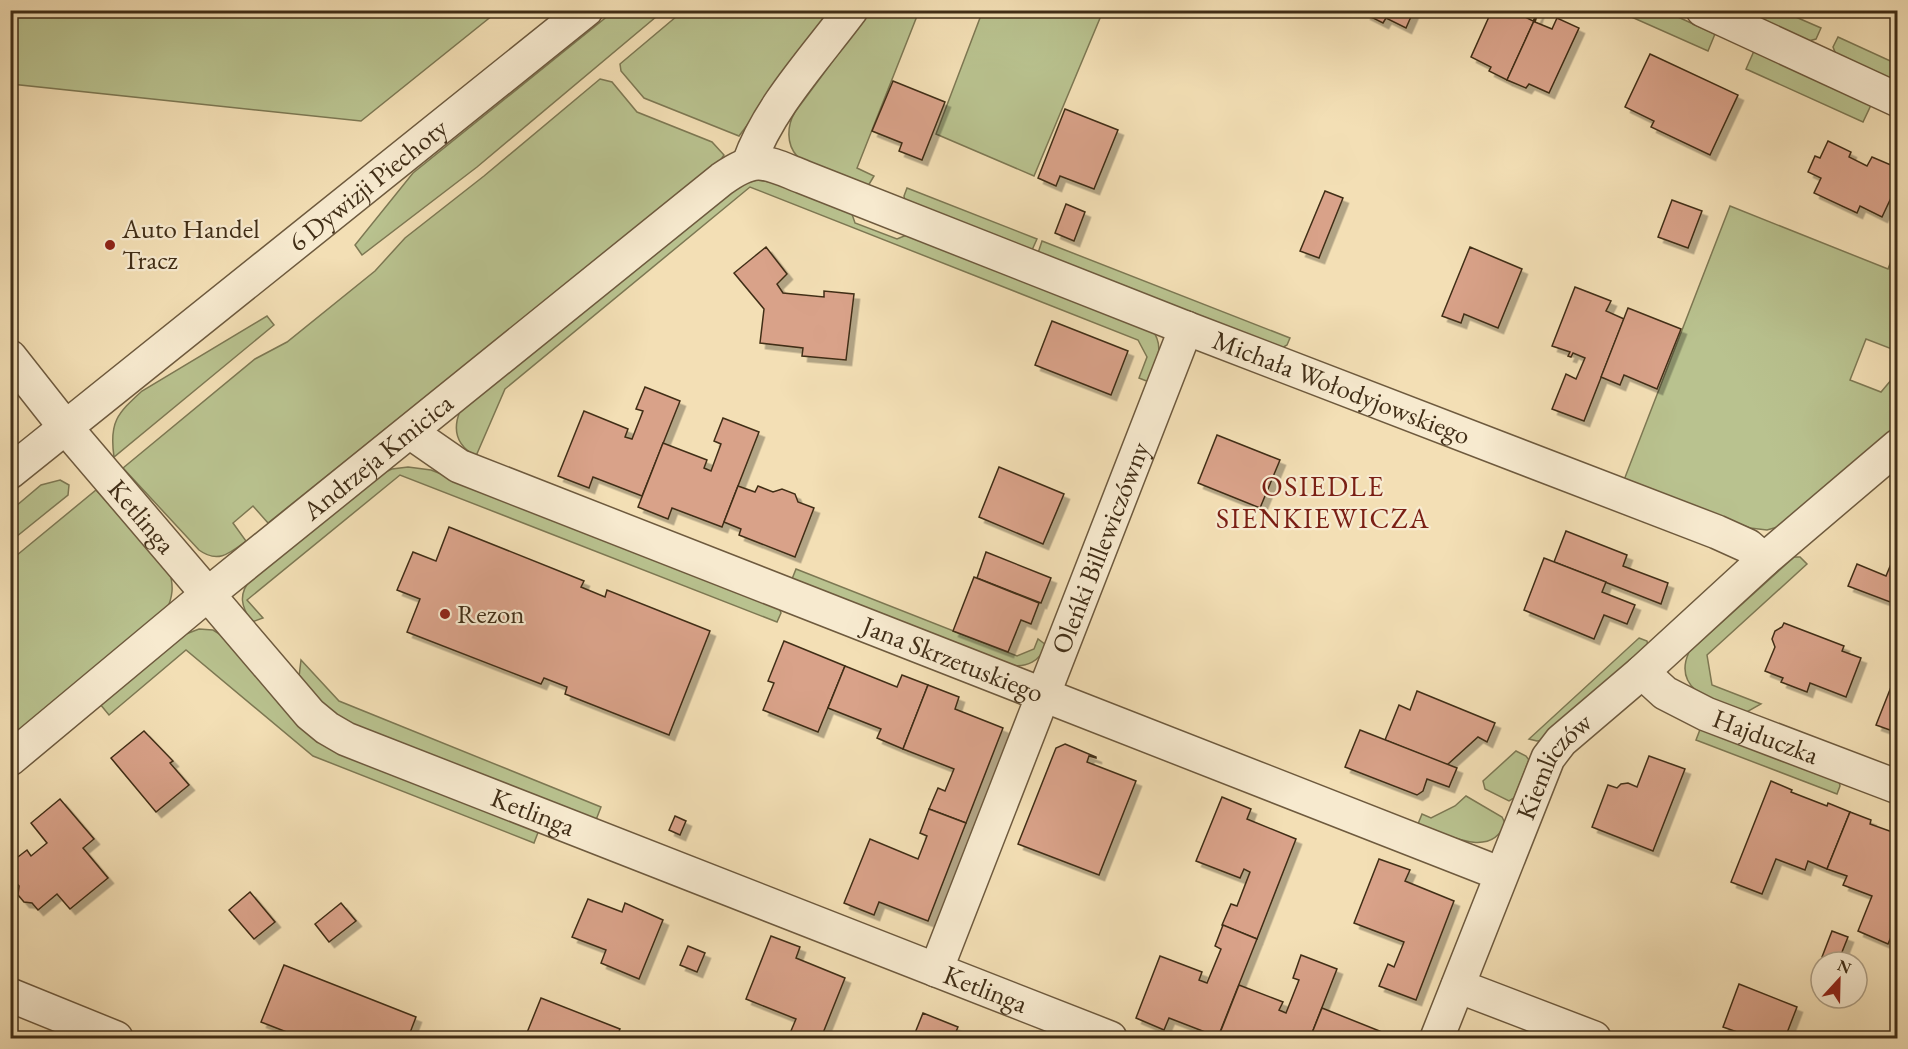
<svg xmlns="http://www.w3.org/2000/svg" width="1908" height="1049" viewBox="0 0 1908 1049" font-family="'EB Garamond',serif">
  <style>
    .green { fill: #b9c28f; stroke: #7d7853; stroke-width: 1.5 }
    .building { fill: #d9a289; stroke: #412e17; stroke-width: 1.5; filter: url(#shadow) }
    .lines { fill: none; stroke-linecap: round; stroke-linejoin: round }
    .minor-casing { stroke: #6e5a3e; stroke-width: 36 }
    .minor { stroke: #f7eacf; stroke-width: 33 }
    .poi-dot { fill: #8f2418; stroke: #f7eacf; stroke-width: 2 }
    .labels { text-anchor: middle; stroke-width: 4.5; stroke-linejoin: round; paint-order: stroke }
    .street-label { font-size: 27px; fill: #412e17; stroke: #f7eacf }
    .poi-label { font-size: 27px; fill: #412e17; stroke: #f7eacf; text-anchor: start }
    .neighbourhood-label { font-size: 28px; letter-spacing: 1.5px; fill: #7a1f14; stroke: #f7eacf }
  </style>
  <defs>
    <filter id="shadow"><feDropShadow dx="5.5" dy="5.5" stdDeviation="0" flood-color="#0004"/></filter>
  </defs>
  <rect width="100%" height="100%" fill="#f3dfb5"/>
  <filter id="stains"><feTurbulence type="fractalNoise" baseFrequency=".00333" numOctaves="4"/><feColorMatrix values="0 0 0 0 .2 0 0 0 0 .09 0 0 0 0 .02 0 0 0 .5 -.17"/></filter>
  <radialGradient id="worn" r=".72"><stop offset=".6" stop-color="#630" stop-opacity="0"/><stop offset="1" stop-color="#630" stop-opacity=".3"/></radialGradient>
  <g class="green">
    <path d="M 983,10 L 1103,11 L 1034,176 L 936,134 Z"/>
    <path d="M 10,11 L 11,10 L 498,11 L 361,121 L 11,84 Z"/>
    <path d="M 614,11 L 663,11 L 477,167 L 362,255 L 355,245 L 413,173 Z"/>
    <path d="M 683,11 L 833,11 L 739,136 L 644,98 L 621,71 L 620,64 Z"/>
    <path d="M 870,11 L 919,11 L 857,168 L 874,176 L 868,186 C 855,181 804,164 797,156 C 786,144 787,125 795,112 Z"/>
    <path d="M 1618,11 L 1665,11 L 1715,34 L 1708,51 Z"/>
    <path d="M 1739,11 L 1782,11 L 1821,28 L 1816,39 L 1805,42 Z"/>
    <path d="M 1838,37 L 1897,64 L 1897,85 L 1837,57 L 1833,47 Z"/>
    <path d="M 1754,51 L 1871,105 L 1863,122 L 1746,69 Z"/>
    <path d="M 600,79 L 612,82 L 637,112 L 712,142 L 724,155 L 720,161 L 268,523 L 253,506 L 233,523 L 246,541 C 230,553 218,564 199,550 L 123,468 L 255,359 L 287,342 L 375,271 L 405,238 L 484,176 Z"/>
    <path d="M 757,180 L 777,183 L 851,211 L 855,223 L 897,239 L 909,234 L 1152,330 C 1166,347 1155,365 1149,382 L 1139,378 L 1147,357 L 1138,340 L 750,187 L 505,389 L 476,456 C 457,446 452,431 460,411 L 735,186 Z"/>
    <path d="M 907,188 L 1037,239 L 1032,250 L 905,201 L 904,196 Z"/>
    <path d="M 1730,206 L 1888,269 L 1897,246 L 1897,351 L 1866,339 L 1850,380 L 1881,392 L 1897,373 L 1897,425 L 1785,525 L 1767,530 L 1750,528 L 1624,480 Z"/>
    <path d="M 1042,241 L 1290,338 L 1287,345 L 1282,348 L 1038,253 Z"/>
    <path d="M 267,316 L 274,325 L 114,457 C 109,422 117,414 142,391 Z"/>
    <path d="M 408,467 L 431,470 L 778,605 L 781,613 L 777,622 L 400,475 L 247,600 L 263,618 L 252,622 C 241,607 238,594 251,579 L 378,475 L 392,469 Z"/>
    <path d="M 60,480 L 69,485 L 68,495 L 11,541 L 11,501 L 16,506 L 41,485 Z"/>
    <path d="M 96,490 L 169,570 C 174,586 173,597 166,611 L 11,740 L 11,560 Z"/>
    <path d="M 1794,557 L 1800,557 L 1807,564 L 1707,655 L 1712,685 L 1761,704 L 1745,713 C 1717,702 1671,692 1689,652 Z"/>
    <path d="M 796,569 L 1017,656 L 1034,649 L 1038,639 L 1046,645 C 1040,661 1027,668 1010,665 L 792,579 Z"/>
    <path d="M 199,629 L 213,630 L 226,638 L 303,726 L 539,830 L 534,843 L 313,756 L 186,650 L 109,715 L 100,704 L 186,634 Z"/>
    <path d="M 1639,638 L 1647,641 L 1648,646 L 1544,740 L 1537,741 L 1529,739 Z"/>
    <path d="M 301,660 L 339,701 L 601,807 L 596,820 L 348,723 L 329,711 L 299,677 Z"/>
    <path d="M 1701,727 L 1839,781 L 1840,786 L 1837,794 L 1696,740 Z"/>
    <path d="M 1516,751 L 1526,756 L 1529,760 L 1514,798 L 1509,801 L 1485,789 L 1483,781 Z"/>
    <path d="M 1466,796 L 1502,817 L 1505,823 C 1492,861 1443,833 1418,824 L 1422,814 L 1431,818 L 1455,806 Z"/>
  </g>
  <g class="building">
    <path d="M 1367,10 L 1414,10 L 1406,28 L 1386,18 L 1383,23 L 1365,14 Z"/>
    <path d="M 1492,10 L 1519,10 L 1517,13 L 1533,21 L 1539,10 L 1507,80 L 1489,71 L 1491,67 L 1471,57 Z"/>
    <path d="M 1539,10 L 1535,22 L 1552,29 L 1557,18 L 1579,28 L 1549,93 L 1529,84 L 1526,88 L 1507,80 Z"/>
    <path d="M 1650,54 L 1738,95 L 1710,155 L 1651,127 L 1654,121 L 1625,107 Z"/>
    <path d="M 893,81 L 945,102 L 922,160 L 899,151 L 902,143 L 872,131 Z"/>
    <path d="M 1065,109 L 1118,130 L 1094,189 L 1060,176 L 1056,186 L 1038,178 Z"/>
    <path d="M 1828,141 L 1851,152 L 1849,157 L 1867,166 L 1872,157 L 1898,168 L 1898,183 L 1882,217 L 1860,206 L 1857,213 L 1814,193 L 1821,178 L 1808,172 L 1815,156 L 1820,158 Z"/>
    <path d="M 1325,191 L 1343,198 L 1319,258 L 1300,251 Z"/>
    <path d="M 1672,200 L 1702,211 L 1688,248 L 1658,237 Z"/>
    <path d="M 1066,204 L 1085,212 L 1074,241 L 1055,233 Z"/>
    <path d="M 766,247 L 787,274 L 777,284 L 783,293 L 824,297 L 824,291 L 854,294 L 846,360 L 802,356 L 803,348 L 760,343 L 764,309 L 734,273 Z"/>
    <path d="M 1470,247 L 1522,269 L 1498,328 L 1464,314 L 1461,323 L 1442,316 Z"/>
    <path d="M 1575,287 L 1611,301 L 1606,311 L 1624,319 L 1584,421 L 1552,409 L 1566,374 L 1576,379 L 1585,358 L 1573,353 L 1571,357 L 1568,356 L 1570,352 L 1552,346 Z"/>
    <path d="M 1628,308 L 1681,329 L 1657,389 L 1624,375 L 1620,385 L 1601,377 Z"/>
    <path d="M 1052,321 L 1128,351 L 1111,395 L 1035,365 Z"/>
    <path d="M 645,387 L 680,401 L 642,496 L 593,477 L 589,488 L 558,476 L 584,411 L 628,429 L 625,437 L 632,439 L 643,411 L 636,409 Z"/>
    <path d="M 723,418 L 759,432 L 722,527 L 672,508 L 668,519 L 638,507 L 663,443 L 707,460 L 704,468 L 711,471 L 721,444 L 714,441 Z"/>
    <path d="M 1217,435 L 1280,460 L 1260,508 L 1198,483 Z"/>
    <path d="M 999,467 L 1064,494 L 1043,544 L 979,517 Z"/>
    <path d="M 738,486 L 755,492 L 758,486 L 773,492 L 782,489 L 795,494 L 798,502 L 814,508 L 795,557 L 739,535 L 741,529 L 724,522 Z"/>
    <path d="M 449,527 L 584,581 L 581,587 L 605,597 L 607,590 L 710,631 L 669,735 L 565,694 L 567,687 L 544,678 L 541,684 L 407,632 L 420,599 L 397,590 L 413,552 L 436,561 Z"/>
    <path d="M 1566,531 L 1627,555 L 1623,566 L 1668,583 L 1661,604 L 1554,562 Z"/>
    <path d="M 1898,547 L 1898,605 L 1848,586 L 1857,564 L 1886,576 Z"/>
    <path d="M 986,552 L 1051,578 L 1041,603 L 977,578 Z"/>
    <path d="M 1544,558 L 1606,582 L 1602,592 L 1635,605 L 1627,624 L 1604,615 L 1594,639 L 1524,610 Z"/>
    <path d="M 974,577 L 1039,603 L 1031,624 L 1021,620 L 1008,652 L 953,631 Z"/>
    <path d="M 1784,623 L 1844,646 L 1842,651 L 1861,658 L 1846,697 L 1810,683 L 1807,692 L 1781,682 L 1783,678 L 1765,671 L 1775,647 L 1772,639 L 1775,631 L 1782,627 Z"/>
    <path d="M 784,641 L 845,666 L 818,732 L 763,710 L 774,683 L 768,681 Z"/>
    <path d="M 845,666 L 897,687 L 902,675 L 928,685 L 903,749 L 877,738 L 881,729 L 828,708 Z"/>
    <path d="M 1893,682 L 1898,684 L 1898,733 L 1876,725 Z"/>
    <path d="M 928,685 L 959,697 L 955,709 L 1003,728 L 966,823 L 929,809 L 938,788 L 945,791 L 954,769 L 903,749 Z"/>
    <path d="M 1417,691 L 1495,723 L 1487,742 L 1478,737 L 1447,765 L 1385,740 L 1399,705 L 1410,710 Z"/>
    <path d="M 1360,730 L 1457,768 L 1449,787 L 1427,779 L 1423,791 L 1417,795 L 1345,767 Z"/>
    <path d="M 144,731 L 173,761 L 170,763 L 189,785 L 156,812 L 111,758 Z"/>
    <path d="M 1065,744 L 1096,757 L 1096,758 L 1089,756 L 1087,762 L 1136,781 L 1099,875 L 1018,844 L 1056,748 Z"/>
    <path d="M 1649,756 L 1685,769 L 1653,851 L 1592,827 L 1608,785 L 1617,788 L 1621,784 L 1628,783 L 1637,787 Z"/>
    <path d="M 1771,781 L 1792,790 L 1791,792 L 1827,806 L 1828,803 L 1850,812 L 1827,869 L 1808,861 L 1805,870 L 1776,859 L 1762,894 L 1731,882 Z"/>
    <path d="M 1222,797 L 1251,809 L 1247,819 L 1296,839 L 1257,939 L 1222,925 L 1231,904 L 1237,906 L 1250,872 L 1244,869 L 1240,878 L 1196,861 Z"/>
    <path d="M 60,799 L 94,839 L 83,848 L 108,878 L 70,909 L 57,894 L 38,910 L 32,903 L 24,902 L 18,895 L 19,886 L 10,875 L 10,863 L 27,850 L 31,856 L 47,843 L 31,823 Z"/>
    <path d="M 929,809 L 966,823 L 928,921 L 879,902 L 874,915 L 844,903 L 870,839 L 918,859 L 927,836 L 920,833 Z"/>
    <path d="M 1850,812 L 1871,820 L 1870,824 L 1898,834 L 1898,921 L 1888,944 L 1858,931 L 1872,896 L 1843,885 L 1847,876 L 1827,869 Z"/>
    <path d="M 675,816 L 686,821 L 680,835 L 669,830 Z"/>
    <path d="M 1379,859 L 1410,870 L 1405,881 L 1454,901 L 1416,1000 L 1379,986 L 1388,964 L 1394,967 L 1404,942 L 1354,923 Z"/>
    <path d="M 250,892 L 275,922 L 254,939 L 229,910 Z"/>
    <path d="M 588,899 L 622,912 L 625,903 L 663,920 L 639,979 L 601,963 L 606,950 L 572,937 Z"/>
    <path d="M 341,903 L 356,921 L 329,942 L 315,924 Z"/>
    <path d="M 1223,925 L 1257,939 L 1218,1037 L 1169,1018 L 1164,1030 L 1136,1018 L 1160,956 L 1202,972 L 1199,980 L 1207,983 L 1221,949 L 1215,946 Z"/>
    <path d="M 1832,931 L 1848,937 L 1838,962 L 1822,957 Z"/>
    <path d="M 771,936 L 800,947 L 796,958 L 845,978 L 821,1038 L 788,1038 L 796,1019 L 746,999 Z"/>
    <path d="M 688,946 L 705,953 L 697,972 L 680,965 Z"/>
    <path d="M 1301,955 L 1337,969 L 1310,1038 L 1218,1038 L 1239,985 L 1283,1002 L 1279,1010 L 1286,1013 L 1299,980 L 1293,978 Z"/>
    <path d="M 284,965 L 416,1017 L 408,1038 L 302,1038 L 261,1022 Z"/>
    <path d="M 1739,984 L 1797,1007 L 1785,1038 L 1754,1038 L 1723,1027 Z"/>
    <path d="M 541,998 L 620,1029 L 616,1038 L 535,1038 L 526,1035 Z"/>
    <path d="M 1322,1008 L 1397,1038 L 1310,1038 Z"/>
    <path d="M 923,1013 L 958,1027 L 955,1034 L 966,1038 L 913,1038 Z"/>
  </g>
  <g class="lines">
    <g class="minor-casing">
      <g id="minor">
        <path d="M 1703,10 L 1898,100"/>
        <path d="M 749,163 C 768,108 816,57 851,10"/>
        <path id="s1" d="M 10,357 L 66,428 L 310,714 L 327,728 L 346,739 L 1110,1038"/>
        <path id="s2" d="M 410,432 L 459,466 L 1501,874"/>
        <path id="s3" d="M 10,472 L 586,10"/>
        <path id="s4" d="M 1642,672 L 1665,693 L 1706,714 L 1898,787"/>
        <path id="s5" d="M 10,759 L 208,594 L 722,179 C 757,154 765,162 803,177 L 1186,328 L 1717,532 L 1748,546 L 1764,560 L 1898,446"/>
        <path id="s6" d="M 936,970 L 1186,328"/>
        <path d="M 1458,986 L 1594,1038"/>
        <path d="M 10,995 L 116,1038"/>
        <path id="s7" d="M 1437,1038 L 1548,758 L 1561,741 L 1642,672 L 1764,560"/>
      </g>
    </g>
    <use href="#minor" class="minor"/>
  </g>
  <g class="poi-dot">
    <circle cx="110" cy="245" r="6"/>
    <circle cx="445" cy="614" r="6"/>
  </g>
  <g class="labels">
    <g class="street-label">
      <text dy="9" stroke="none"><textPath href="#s3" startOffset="459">6 Dywizji Piechoty</textPath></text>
      <text dy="9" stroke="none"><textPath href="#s5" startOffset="1584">Michała Wołodyjowskiego</textPath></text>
      <text dy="9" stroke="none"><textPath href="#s5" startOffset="476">Andrzeja Kmicica</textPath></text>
      <text dy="9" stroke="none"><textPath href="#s1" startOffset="207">Ketlinga</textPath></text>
      <text dy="9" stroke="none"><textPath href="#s6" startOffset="453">Oleńki Billewiczówny</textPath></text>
      <text dy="9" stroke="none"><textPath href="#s2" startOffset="590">Jana Skrzetuskiego</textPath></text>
      <text dy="9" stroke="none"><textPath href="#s4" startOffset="141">Hajduczka</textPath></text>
      <text dy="9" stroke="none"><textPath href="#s7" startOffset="297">Kiemliczów</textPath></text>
      <text dy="9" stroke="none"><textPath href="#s1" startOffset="711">Ketlinga</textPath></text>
      <text dy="9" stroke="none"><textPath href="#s1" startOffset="1197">Ketlinga</textPath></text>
    </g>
    <g class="poi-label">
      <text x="122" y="238">Auto Handel<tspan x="122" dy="31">Tracz</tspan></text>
      <text x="457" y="623">Rezon</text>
    </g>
    <g class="neighbourhood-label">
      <text x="1323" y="496">OSIEDLE<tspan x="1323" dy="32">SIENKIEWICZA</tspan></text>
    </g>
  </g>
  <rect width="1908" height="1049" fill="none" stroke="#f3dfb5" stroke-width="36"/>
  <rect x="12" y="12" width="1884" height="1025" fill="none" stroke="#412e17" stroke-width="3"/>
  <rect x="18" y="18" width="1872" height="1013" fill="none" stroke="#412e17" stroke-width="1.5"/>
  <g transform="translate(1839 980) rotate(22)"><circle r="28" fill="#f7eacf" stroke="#ae9f85" stroke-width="1.5"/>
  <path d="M0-4.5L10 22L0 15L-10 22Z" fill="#8f2418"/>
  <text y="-9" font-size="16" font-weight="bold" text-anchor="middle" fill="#412e17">N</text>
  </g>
  <rect width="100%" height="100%" filter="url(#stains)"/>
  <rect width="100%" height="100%" fill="url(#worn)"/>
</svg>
